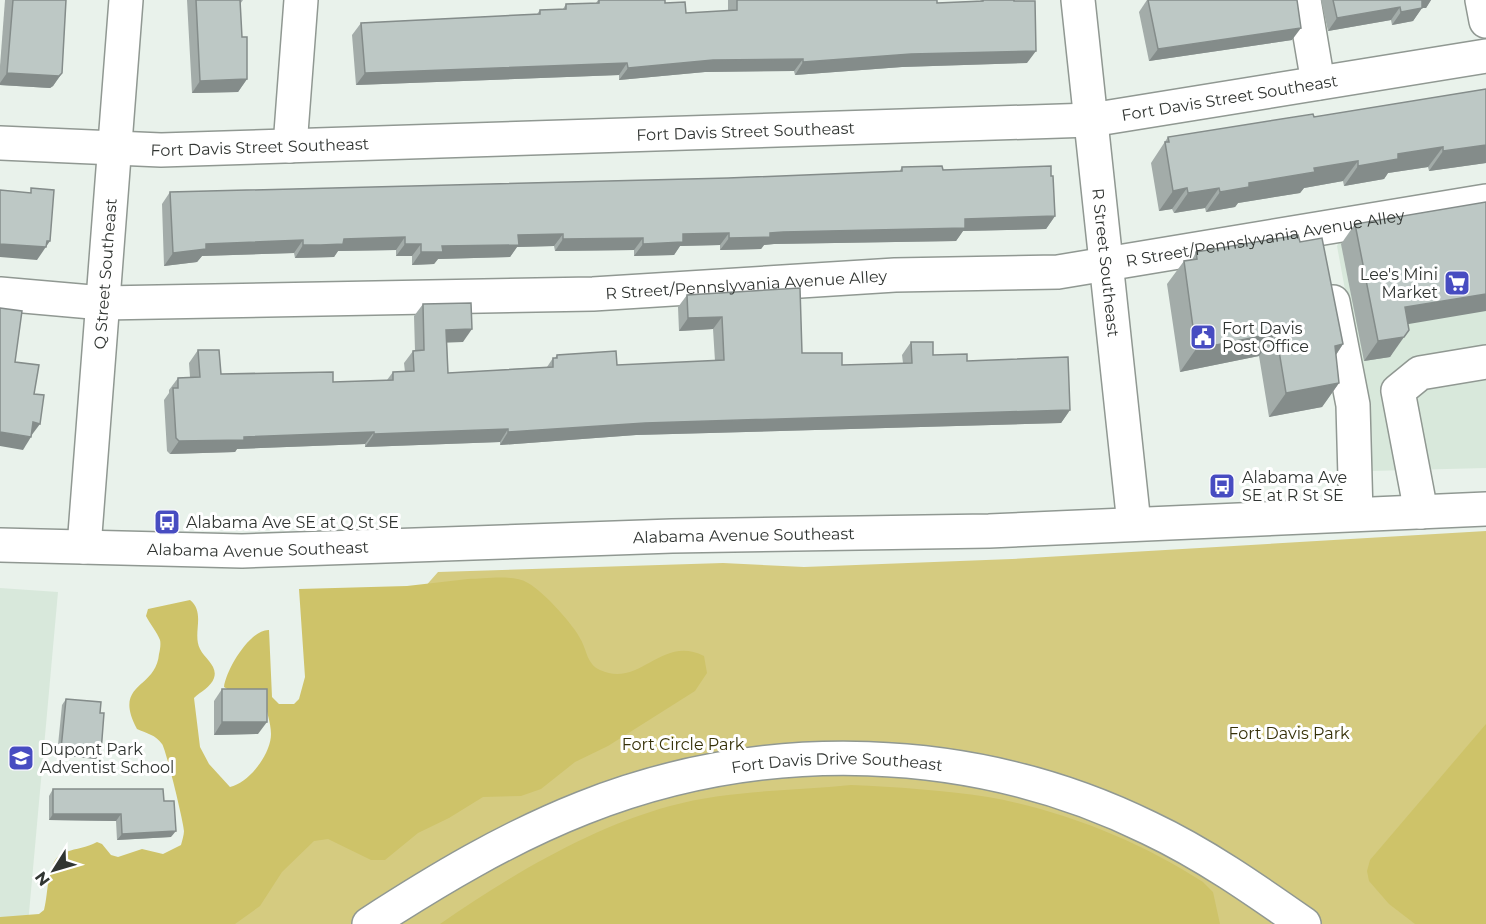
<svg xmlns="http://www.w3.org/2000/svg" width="1486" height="924" viewBox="0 0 1486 924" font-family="Montserrat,sans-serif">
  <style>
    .built { fill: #d8e8db }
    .green { fill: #d5cb80 }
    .forest { fill: #cec369 }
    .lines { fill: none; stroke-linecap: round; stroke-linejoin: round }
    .minor-casing { stroke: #909892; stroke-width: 36 }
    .major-casing { stroke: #909892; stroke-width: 36 }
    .minor { stroke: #fff; stroke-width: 33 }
    .major { stroke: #fff; stroke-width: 33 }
    .wall { fill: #a3aca9 }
    .shaded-wall { fill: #848c8a }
    .building { fill: #bdc8c5; stroke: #848c8a; stroke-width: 1.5 }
    .labels { text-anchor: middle; stroke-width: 6; stroke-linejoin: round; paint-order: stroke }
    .street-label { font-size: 16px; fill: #313532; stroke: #fff }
    .poi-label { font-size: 16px; fill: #313532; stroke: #fff; text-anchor: start }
    .park-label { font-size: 16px; fill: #363109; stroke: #fff }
  </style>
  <rect width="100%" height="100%" fill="#e9f2eb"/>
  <g class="built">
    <path d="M 1486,212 L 1486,468 L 1370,471 L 1361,377 L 1337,246 L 1342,236 Z"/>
    <path d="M 0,588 L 58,592 L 28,924 L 0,924 Z"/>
  </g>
  <path class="green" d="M 1486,531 L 1486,924 L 106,924 L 336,688 L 438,572 L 723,563 L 804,567 L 1012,559 Z"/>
  <g class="forest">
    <path d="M 468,579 C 485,579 513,574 528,583 C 543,591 574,625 581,640 C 587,651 587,664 600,670 C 640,689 661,634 704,656 L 707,673 L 695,691 L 608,746 L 575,762 L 541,789 L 521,796 L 483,797 L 449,818 L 418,833 L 385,860 L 371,860 L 328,839 L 314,841 L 282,872 L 260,906 L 235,924 L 0,924 L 0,917 L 39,914 L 44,910 C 49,893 46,857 66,852 C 77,848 86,848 97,842 L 102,844 L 111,855 L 118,857 L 142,849 L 163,854 L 181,845 C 182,841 184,835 184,831 C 184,824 166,749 162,744 C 156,735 146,733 137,729 C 112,682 156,690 159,654 C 160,650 161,644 160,640 C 157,632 150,624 146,616 L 148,609 L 190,600 C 206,613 192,633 200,649 C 205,659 218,666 214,678 C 211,687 200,692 194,698 L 200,747 L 209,764 L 230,787 C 249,783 271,754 271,734 C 271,723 266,709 263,697 L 229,690 L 224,687 C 226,670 250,629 269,630 L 272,697 L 279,704 L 294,704 L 299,699 L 305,677 L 299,589 L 407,586 Z"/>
    <path d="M 1486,724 L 1486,924 L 1415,924 L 1389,904 L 1369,881 L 1367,871 L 1370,860 Z"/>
    <path d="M 851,785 C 896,787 943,790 988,797 C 1062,810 1140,841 1203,882 L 1213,892 L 1220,924 L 440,924 C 510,876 587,829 670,806 C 728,790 792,791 851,785 Z"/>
  </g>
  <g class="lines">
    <g class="minor-casing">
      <g id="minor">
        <path id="s1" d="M 1078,0 L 1134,524"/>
        <path d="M 1304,0 L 1318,83"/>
        <path d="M 1482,0 L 1486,21"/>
        <path id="s2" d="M 0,143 L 161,150 L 1091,120 L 1486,56"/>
        <path d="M 290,146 L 301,0"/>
        <path id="s3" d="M 0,294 L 103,303 L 593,294 L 895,275 L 1058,272 L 1486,201"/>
        <path d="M 1333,302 L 1353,405 L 1356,514"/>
        <path d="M 1421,512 L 1398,391 L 1420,373 L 1486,362"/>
        <path id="s4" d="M 0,545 L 242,551 L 672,536 L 989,531 L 1486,509"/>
        <path id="s5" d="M 84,547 L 126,0"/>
      </g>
    </g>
    <g class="major-casing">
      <g id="major">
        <path id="s6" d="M 369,924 C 437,880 507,838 583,808 C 764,736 974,742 1149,828 C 1204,854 1254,889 1304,924"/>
      </g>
    </g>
    <use href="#minor" class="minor"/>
    <use href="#major" class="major"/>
  </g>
  <g class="wall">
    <path d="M 5,0 L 66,0 L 62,73 L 53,86 L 50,88 L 0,85 L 0,66 Z"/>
    <path d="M 187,0 L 243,0 L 240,4 L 242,37 L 247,79 L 238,92 L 192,93 Z"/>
    <path d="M 598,0 L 665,0 L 665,3 L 686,13 L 728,11 L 728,0 L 927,0 L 937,3 L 980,1 L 981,0 L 1014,0 L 1027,63 L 902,67 L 795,75 L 794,71 L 705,72 L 619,80 L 619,75 L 356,85 L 352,35 L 361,23 L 537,14 L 540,10 L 563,9 L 566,4 L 596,3 Z"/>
    <path d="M 1147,0 L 1297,0 L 1292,40 L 1149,61 L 1139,12 Z"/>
    <path d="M 1321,0 L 1431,0 L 1426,8 L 1422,8 L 1413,21 L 1392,25 L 1391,20 L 1328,31 Z"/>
    <path d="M 1486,89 L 1486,163 L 1429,171 L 1428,167 L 1388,173 L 1384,179 L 1344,186 L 1343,181 L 1304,188 L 1300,193 L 1238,203 L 1235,207 L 1206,212 L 1205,208 L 1174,213 L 1172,209 L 1159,211 L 1151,163 L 1168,137 L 1314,117 Z"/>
    <path d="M 902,167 L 1051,176 L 1055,216 L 1046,229 L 963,231 L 956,241 L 774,244 L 764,245 L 761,249 L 720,250 L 720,245 L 680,246 L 674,255 L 634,256 L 634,250 L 555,251 L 554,246 L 517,247 L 510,257 L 438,259 L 434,264 L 412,265 L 412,256 L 396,256 L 396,250 L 338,251 L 334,257 L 295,258 L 294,253 L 202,256 L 197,262 L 164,266 L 162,204 L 170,192 L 728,178 L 899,172 Z"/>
    <path d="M 1355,224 L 1408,325 L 1390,357 L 1364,361 L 1341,244 Z"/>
    <path d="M 1300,242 L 1343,344 L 1336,355 L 1339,383 L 1322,407 L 1269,417 L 1259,356 L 1180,372 L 1167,284 L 1184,261 L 1192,260 L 1196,252 Z"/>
    <path d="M 687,295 L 802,353 L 842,365 L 903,363 L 902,355 L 911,342 L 933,355 L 967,361 L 1070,410 L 1061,423 L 636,435 L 500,445 L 500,442 L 365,447 L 365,444 L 237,449 L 235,452 L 170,454 L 167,451 L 164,400 L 169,393 L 169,390 L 178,378 L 190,377 L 189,363 L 198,350 L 221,374 L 333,382 L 387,380 L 393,372 L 405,372 L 404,363 L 413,351 L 415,351 L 414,316 L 423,304 L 463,342 L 447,342 L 448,373 L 547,367 L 553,358 L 555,358 L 557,355 L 617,365 L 715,361 L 713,329 L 679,331 L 678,307 Z"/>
    <path d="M 222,689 L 258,734 L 214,735 L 214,701 Z"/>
    <path d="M 66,699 L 100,713 L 101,752 L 96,759 L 57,755 L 62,705 Z"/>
    <path d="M 53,789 L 164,801 L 171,837 L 117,840 L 116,821 L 49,820 L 49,796 Z"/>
  </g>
  <g class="shaded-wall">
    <path d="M 1420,0 L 1431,0 L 1426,8 L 1422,8 L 1413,21 L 1392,25 L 1401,12 Z"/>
    <path d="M 1400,7 L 1391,20 L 1328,31 L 1337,18 Z"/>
    <path d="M 1301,28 L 1292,40 L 1149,61 L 1158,49 Z"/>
    <path d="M 1036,51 L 1027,63 L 902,67 L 795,75 L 803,62 L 911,54 Z"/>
    <path d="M 803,59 L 794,71 L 705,72 L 619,80 L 628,68 L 713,60 Z"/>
    <path d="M 627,63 L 619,75 L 356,85 L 365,73 Z"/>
    <path d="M 7,73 L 62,73 L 53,86 L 50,88 L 0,85 L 0,83 Z"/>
    <path d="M 247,79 L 238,92 L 192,93 L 200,81 Z"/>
    <path d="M 1486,145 L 1486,163 L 1429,171 L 1443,151 Z"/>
    <path d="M 1443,147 L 1428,167 L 1388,173 L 1384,179 L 1344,186 L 1358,166 L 1398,154 Z"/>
    <path d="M 1358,161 L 1343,181 L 1304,188 L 1300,193 L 1238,203 L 1235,207 L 1206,212 L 1220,192 L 1249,183 L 1314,168 Z"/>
    <path d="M 1187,188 L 1172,209 L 1159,211 L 1173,191 Z"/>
    <path d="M 1219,188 L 1205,208 L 1174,213 L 1188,193 Z"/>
    <path d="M 1055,216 L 1046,229 L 963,231 L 956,241 L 774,244 L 764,245 L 761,249 L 720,250 L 729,238 L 770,233 L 965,219 Z"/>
    <path d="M 729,233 L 720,245 L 680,246 L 674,255 L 634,256 L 643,244 L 683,234 Z"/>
    <path d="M 563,234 L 554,246 L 517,247 L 510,257 L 438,259 L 434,264 L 412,265 L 421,252 L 442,246 L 518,235 Z"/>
    <path d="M 405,237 L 396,250 L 338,251 L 334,257 L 295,258 L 303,245 L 344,239 Z"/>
    <path d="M 643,238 L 634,250 L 555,251 L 563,239 Z"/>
    <path d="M 303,240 L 294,253 L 202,256 L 197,262 L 164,266 L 173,253 L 206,244 Z"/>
    <path d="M 50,241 L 37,260 L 0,257 L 0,244 Z"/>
    <path d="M 405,244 L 421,244 L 412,256 L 396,256 Z"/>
    <path d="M 1486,294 L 1486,311 L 1391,327 L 1405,307 Z"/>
    <path d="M 722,317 L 713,329 L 679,331 L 688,318 Z"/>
    <path d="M 472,329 L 463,342 L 437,343 L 446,330 Z"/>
    <path d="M 1409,330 L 1390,357 L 1364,361 L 1378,341 Z"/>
    <path d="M 1276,333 L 1259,356 L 1180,372 L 1196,349 Z"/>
    <path d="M 1343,344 L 1327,368 L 1335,346 Z"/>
    <path d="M 1339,383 L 1322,407 L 1269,417 L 1286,393 Z"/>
    <path d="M 1070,410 L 1061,423 L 636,435 L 500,445 L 508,432 L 645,423 Z"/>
    <path d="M 33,422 L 40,424 L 31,436 Z"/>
    <path d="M 508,429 L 500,442 L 365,447 L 374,434 Z"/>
    <path d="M 0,432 L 31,437 L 23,450 L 0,446 Z"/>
    <path d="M 374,432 L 365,444 L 237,449 L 235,452 L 170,454 L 179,441 L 244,437 Z"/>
    <path d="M 222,722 L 267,722 L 258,734 L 214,735 Z"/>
    <path d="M 61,749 L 101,752 L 96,759 L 57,755 Z"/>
    <path d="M 53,814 L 121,814 L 116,821 L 49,820 Z"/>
    <path d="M 176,831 L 171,837 L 117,840 L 122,834 Z"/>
  </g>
  <g class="building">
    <path d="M 13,0 L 66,0 L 62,73 L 59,76 L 7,73 Z"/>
    <path d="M 196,0 L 240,0 L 242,37 L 247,37 L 247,79 L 200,81 Z"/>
    <path d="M 599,0 L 665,0 L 665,3 L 685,2 L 686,13 L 737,10 L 737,0 L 937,0 L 937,3 L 983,1 L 983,0 L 1014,0 L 1014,1 L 1035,1 L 1036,51 L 911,54 L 803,62 L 803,59 L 713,60 L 628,68 L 627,63 L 365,73 L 361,23 L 540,14 L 540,10 L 566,9 L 566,4 L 599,3 Z"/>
    <path d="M 1148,0 L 1297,0 L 1301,28 L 1158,49 Z"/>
    <path d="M 1333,0 L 1422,0 L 1422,8 L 1401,12 L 1400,7 L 1337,18 Z"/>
    <path d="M 1486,89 L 1486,145 L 1443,151 L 1443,147 L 1398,154 L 1398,159 L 1358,166 L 1358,161 L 1314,168 L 1315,172 L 1249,183 L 1249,187 L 1220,192 L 1219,188 L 1188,193 L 1187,188 L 1173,191 L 1165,142 L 1169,142 L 1168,137 L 1313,114 L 1314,117 Z"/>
    <path d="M 942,166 L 943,170 L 1051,166 L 1051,176 L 1053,176 L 1055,216 L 965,219 L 965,228 L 783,232 L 770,233 L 770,237 L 729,238 L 729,233 L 683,234 L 683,242 L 643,244 L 643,238 L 563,239 L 563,234 L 518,235 L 519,245 L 442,246 L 443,252 L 421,252 L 421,244 L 405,244 L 405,237 L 344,239 L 343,244 L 321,245 L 303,245 L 303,240 L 206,244 L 206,249 L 173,253 L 170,192 L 728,178 L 902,171 L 902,167 Z"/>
    <path d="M 31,188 L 54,190 L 50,241 L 47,241 L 46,247 L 0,244 L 0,190 L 31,193 Z"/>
    <path d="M 1486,202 L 1486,294 L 1405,307 L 1409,330 L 1404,337 L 1378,341 L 1355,224 Z"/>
    <path d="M 1298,235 L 1300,242 L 1322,238 L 1343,344 L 1335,346 L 1339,383 L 1286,393 L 1276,333 L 1196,349 L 1184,261 L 1197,259 L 1196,252 Z"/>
    <path d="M 800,288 L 802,353 L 842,353 L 842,365 L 912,363 L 911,342 L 933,342 L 933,355 L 967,354 L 967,361 L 1068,357 L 1070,410 L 645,423 L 508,432 L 508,429 L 374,434 L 374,432 L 244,437 L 244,440 L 179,441 L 176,438 L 173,388 L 178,388 L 178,378 L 200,377 L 198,350 L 219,350 L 221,374 L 333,372 L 333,382 L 393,380 L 393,372 L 414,371 L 413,351 L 424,350 L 423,304 L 471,303 L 472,329 L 446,330 L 448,373 L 553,367 L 553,358 L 557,358 L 557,355 L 616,351 L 617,365 L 724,360 L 722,317 L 688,318 L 687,295 Z"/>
    <path d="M 0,308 L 22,311 L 15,362 L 39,365 L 34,394 L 44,395 L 40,424 L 33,422 L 31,437 L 0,432 Z"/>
    <rect x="222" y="689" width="45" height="33"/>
    <path d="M 66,699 L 101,702 L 100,713 L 104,713 L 101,752 L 61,749 Z"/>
    <path d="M 53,789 L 163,789 L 164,801 L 174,801 L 176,831 L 122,834 L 121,814 L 53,814 Z"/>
  </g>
  <defs>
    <g id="supermarket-square" transform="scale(1.35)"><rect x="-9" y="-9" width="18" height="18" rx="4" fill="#474cc1" stroke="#fff"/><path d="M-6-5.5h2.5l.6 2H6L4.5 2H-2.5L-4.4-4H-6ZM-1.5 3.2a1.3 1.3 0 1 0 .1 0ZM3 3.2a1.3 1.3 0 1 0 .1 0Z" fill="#fff"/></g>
    <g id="civic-square" transform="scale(1.35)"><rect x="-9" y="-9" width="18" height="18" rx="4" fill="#474cc1" stroke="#fff"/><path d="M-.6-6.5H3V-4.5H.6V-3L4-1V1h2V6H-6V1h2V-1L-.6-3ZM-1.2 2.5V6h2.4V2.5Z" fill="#fff"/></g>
    <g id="bus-square" transform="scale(1.35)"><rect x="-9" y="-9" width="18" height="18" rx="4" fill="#474cc1" stroke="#fff"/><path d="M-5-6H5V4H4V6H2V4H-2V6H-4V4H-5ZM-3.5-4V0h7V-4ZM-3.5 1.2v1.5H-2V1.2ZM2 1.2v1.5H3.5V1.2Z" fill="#fff"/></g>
    <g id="school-square" transform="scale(1.35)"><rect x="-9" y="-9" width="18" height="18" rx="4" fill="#474cc1" stroke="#fff"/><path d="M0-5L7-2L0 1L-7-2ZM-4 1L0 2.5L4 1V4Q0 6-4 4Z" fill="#fff"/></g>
  </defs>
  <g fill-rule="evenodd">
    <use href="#supermarket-square" x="1457" y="283"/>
    <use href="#civic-square" x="1203" y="337"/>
    <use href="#bus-square" x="1222" y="486"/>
    <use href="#bus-square" x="167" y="522"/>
    <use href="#school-square" x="21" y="758"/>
  </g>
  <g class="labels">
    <g class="street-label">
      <text dy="6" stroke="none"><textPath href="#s2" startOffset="1232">Fort Davis Street Southeast</textPath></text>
      <text dy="6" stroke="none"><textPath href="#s2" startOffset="746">Fort Davis Street Southeast</textPath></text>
      <text dy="6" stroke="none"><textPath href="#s2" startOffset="260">Fort Davis Street Southeast</textPath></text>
      <text dy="6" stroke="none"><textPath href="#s3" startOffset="1269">R Street/Pennslyvania Avenue Alley</textPath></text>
      <text dy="6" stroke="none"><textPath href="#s1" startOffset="264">R Street Southeast</textPath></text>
      <text dy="6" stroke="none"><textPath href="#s5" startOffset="274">Q Street Southeast</textPath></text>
      <text dy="6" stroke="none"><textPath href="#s3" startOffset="747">R Street/Pennslyvania Avenue Alley</textPath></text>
      <text dy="6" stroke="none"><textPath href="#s4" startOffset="744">Alabama Avenue Southeast</textPath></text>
      <text dy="6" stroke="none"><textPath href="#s4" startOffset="258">Alabama Avenue Southeast</textPath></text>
      <text dy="6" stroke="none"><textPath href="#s6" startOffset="504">Fort Davis Drive Southeast</textPath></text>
    </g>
    <g class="poi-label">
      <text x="1438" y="280" text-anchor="end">Lee's Mini<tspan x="1438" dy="18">Market</tspan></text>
      <text x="1222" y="334">Fort Davis<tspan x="1222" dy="18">Post Office</tspan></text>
      <text x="1242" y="483">Alabama Ave<tspan x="1242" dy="18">SE at R St SE</tspan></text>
      <text x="186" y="528">Alabama Ave SE at Q St SE</text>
      <text x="40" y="755">Dupont Park<tspan x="40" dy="18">Adventist School</tspan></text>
    </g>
    <g class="park-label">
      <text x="1289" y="739">Fort Davis Park</text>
      <text x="683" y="750">Fort Circle Park</text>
    </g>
  </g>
  <g transform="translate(54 870) rotate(233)" stroke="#ffffff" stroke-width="4.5" paint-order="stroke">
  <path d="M0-4.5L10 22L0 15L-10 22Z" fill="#313532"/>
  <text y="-9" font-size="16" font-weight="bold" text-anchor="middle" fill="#313532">N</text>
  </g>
</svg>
